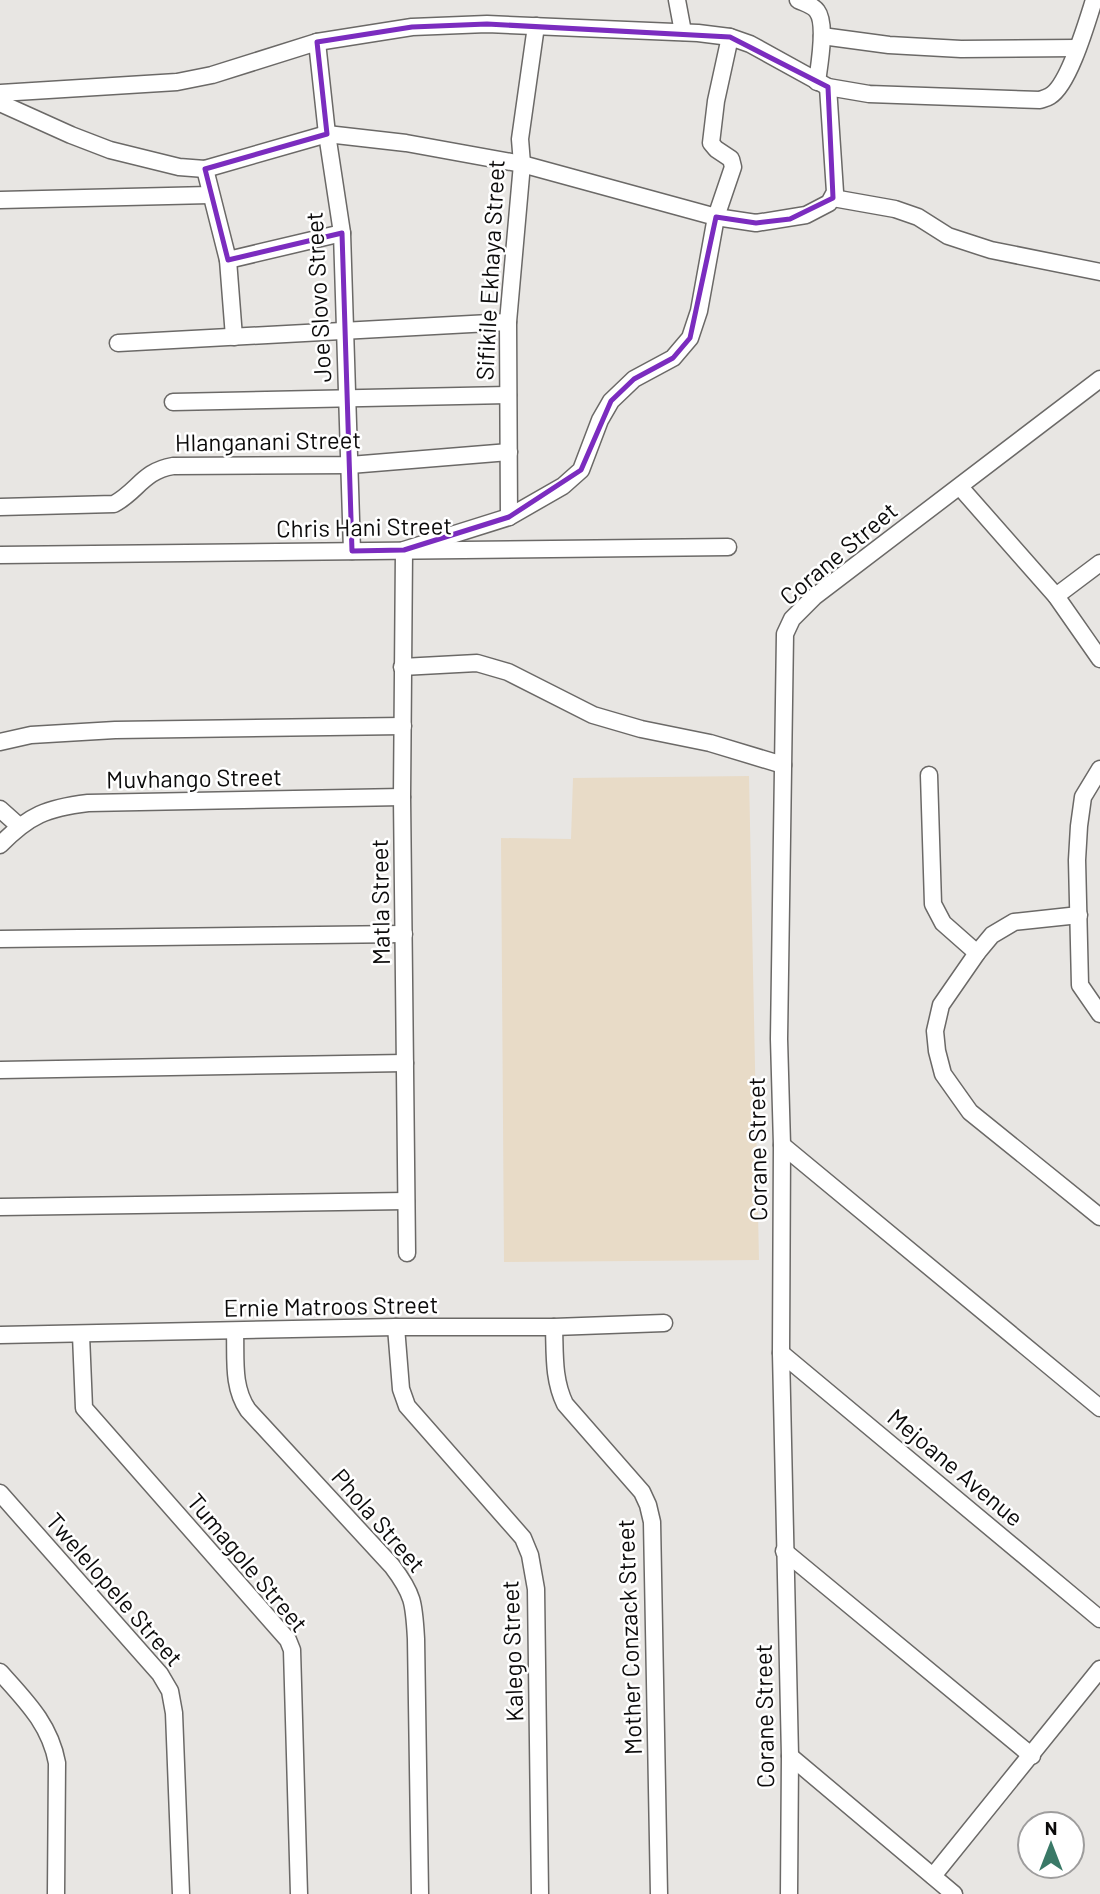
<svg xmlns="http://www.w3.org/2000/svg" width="1100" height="1894" viewBox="0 0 1100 1894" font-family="Barlow,sans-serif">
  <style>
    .education { fill: #e8dbc7 }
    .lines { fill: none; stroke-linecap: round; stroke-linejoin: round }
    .street-casing { stroke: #6b6967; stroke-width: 19 }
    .street { stroke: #fff; stroke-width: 16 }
    .marked { fill: none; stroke: #7b2cbf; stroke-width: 5; stroke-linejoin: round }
    .labels { text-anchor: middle; stroke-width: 5; stroke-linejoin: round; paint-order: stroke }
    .street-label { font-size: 24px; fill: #0c0b0b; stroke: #fff }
  </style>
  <rect width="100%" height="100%" fill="#e8e6e3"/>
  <path class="education" d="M 749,776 L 759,1260 L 504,1262 L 501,838 L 571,839 L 573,778 Z"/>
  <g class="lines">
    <g class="street-casing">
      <g id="street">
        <path d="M 677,0 L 683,32"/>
        <path d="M 798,0 C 804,3 813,5 817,11 C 827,24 819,66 817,82"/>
        <path d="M 822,36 L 889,45 L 961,49 L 1077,48"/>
        <path d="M 317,42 L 327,134 L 342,233 L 352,551"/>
        <path d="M 0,93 L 177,82 L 212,75 L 317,42 L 412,27 L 487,24 L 698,33 L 730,37 L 750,44 L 828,87 L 869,94 L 1040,100 C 1043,99 1047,98 1050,96 C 1069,85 1087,22 1094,0"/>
        <path d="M 0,103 L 71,135 L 110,150 L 179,167 L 205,169 L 327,134 L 406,143 L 522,164 L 716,217 L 756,223 L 806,215 L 829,203 L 835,192 L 828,87"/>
        <path d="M 205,169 L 228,260 L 234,337"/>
        <path d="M 833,198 L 895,209 L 918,217 L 948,236 L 991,250 L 1100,272"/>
        <path d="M 0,200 L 210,195"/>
        <path d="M 228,260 L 342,233"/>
        <path d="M 118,343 L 508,322"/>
        <path d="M 173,402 L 508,395"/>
        <path d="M 960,487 L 1056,596 L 1100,659"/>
        <path d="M 0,507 L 114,504 C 138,491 143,471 173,466 L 350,465 L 509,452"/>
        <path d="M 509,517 L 508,322 L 522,164 L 520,139 L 536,26"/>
        <path d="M 0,555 L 728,547"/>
        <path d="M 1056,596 L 1100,563"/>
        <path d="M 402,667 L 477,663 L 508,672 L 593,715 L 641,729 L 710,743 L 783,765"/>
        <path d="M 0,742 L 31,735 L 115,730 L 403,726"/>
        <path d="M 1100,769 L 1083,797 L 1079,826 L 1077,860 L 1080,985 L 1100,1014"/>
        <path d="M 929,775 L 933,904 L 943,923 L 977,953"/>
        <path d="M 0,809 L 19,826"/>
        <path d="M 0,845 C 29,815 47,808 88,803 L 402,797"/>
        <path d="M 1079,915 L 1014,922 L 992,935 L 977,953 L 941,1005 L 935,1031 L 937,1051 L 943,1074 L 970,1112 L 1100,1217"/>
        <path d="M 0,939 L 404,934"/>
        <path d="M 0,1070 L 405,1063"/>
        <path d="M 782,1145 L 1100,1408"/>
        <path d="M 0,1207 L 406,1201"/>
        <path d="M 407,1253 L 402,797 L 404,550 L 509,517 L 563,486 L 581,470 L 600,420 L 611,401 L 634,379 L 673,358 L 690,338 L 699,311 L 716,217 L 733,167 L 731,159 L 716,149 L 711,143 L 716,101 L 730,37"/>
        <path d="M 396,1327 L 401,1389 L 407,1406 L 523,1538 L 530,1555 L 536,1589 L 540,1894"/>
        <path d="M 554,1327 C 555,1354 553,1379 565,1404 L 642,1492 L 648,1505 L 652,1522 L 659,1894"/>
        <path d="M 235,1331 C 236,1359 232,1387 248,1410 L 392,1566 C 414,1595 414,1604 416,1639 L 420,1894"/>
        <path d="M 0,1335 L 396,1327 L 554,1327 L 664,1323"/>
        <path d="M 81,1335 L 84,1408 L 288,1640 L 292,1650 L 299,1894"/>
        <path d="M 781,1353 L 1100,1619"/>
        <path d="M 0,1493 L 160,1674 L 170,1691 L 174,1713 L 181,1894"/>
        <path d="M 784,1551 L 1032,1756"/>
        <path d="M 0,1672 C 25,1700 50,1724 57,1763 L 56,1894"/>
        <path d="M 790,1756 L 954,1894"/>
        <path d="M 933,1876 L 1100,1669"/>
        <path d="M 789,1894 L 790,1756 L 781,1353 L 782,1145 L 779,1039 L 785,634 L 792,619 L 814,597 L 1100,379"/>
      </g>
    </g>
    <use href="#street" class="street"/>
  </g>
  <path class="marked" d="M 487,24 L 730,37 L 828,87 L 833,198 L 790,219 L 756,223 L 716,217 L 690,338 L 673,358 L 634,379 L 611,401 L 581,470 L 509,517 L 404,550 L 352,551 L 342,233 L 228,260 L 205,169 L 327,134 L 317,42 L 412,27 Z"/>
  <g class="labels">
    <g class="street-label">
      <text transform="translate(491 270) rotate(-87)" y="8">Sifikile Ekhaya Street</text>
      <text transform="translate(319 297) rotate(-93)" y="8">Joe Slovo Street</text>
      <text transform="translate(268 442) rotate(-1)" y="8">Hlanganani Street</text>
      <text transform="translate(364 528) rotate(-1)" y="8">Chris Hani Street</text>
      <text transform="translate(839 554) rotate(-40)" y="8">Corane Street</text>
      <text transform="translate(194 779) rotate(-1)" y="8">Muvhango Street</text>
      <text transform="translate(381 902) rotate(-91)" y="8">Matla Street</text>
      <text transform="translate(758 1149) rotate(-91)" y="8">Corane Street</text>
      <text transform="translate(331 1307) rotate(-1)" y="8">Ernie Matroos Street</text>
      <text transform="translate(955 1468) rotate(40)" y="8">Mejoane Avenue</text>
      <text transform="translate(378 1521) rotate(49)" y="8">Phola Street</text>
      <text transform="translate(247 1563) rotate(50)" y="8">Tumagole Street</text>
      <text transform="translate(114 1590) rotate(49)" y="8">Twelelopele Street</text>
      <text transform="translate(630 1637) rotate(-92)" y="8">Mother Conzack Street</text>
      <text transform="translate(513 1651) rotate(-92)" y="8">Kalego Street</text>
      <text transform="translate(765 1716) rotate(-91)" y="8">Corane Street</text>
    </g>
  </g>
  <g transform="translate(1051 1845)"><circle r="33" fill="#ffffff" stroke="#9e9d9d" stroke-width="2"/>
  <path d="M0-5L12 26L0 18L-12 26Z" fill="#3a7967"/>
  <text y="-10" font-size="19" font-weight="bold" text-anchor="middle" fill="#0c0b0b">N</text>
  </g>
</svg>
